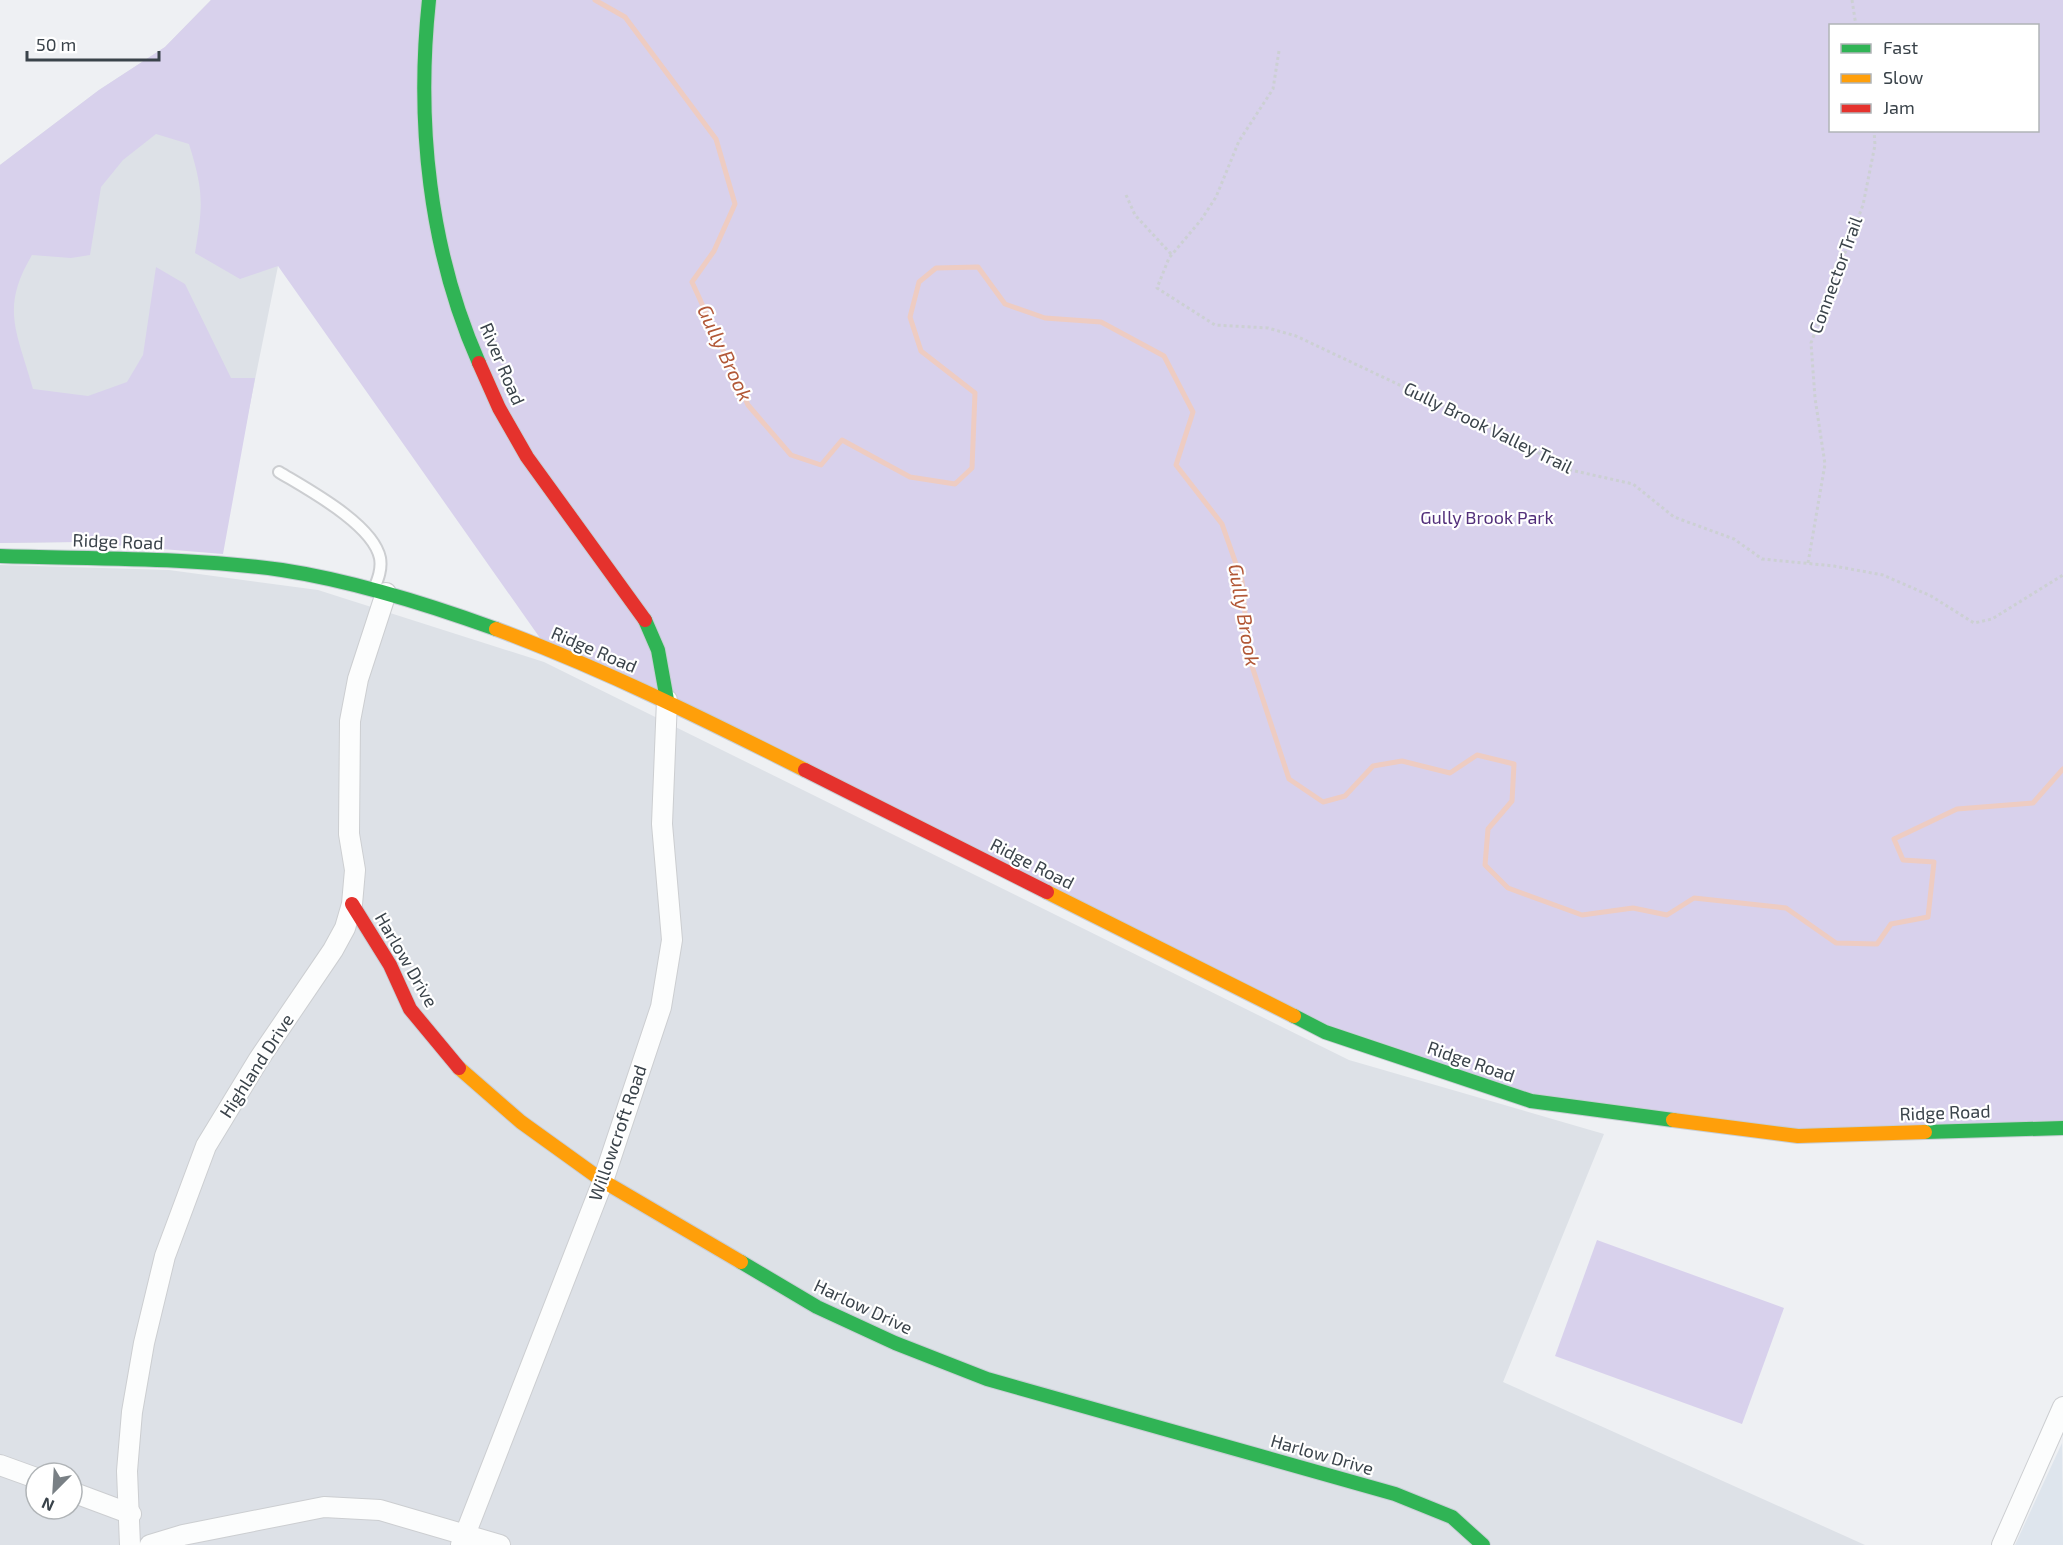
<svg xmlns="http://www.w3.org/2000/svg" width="2063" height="1545" viewBox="0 0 2063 1545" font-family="'Exo 2',sans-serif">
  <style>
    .residential { fill: #dde1e7; fill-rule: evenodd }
    .education { fill: #dee5ed }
    .green { fill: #d8d1ec; fill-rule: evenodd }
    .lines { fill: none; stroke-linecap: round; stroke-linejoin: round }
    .stream { stroke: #eeccc2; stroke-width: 5 }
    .lane-casing { stroke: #ccced1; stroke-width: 14 }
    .street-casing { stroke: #ccced1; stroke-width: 22 }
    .fast-casing { stroke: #c8ced5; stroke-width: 16 }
    .slow-casing { stroke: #c8ced5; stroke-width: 16 }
    .jam-casing { stroke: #c8ced5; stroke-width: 16 }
    .path { stroke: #ccd0d3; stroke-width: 3; stroke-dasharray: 3 3; stroke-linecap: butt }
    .lane { stroke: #fcfdfd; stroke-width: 10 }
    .street { stroke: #fcfdfd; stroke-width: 20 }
    .fast { stroke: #30b455; stroke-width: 14 }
    .slow { stroke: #ff9f0a; stroke-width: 14 }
    .jam { stroke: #e5322d; stroke-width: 14 }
    .labels { text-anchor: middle; stroke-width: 4.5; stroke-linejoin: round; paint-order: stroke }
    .street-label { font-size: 18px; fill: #3a434a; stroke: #fff }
    .park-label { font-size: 18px; fill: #522f7a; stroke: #fff }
    .water-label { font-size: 20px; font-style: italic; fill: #b25837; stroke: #fff }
  </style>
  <rect width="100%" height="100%" fill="#eef0f3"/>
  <g class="residential">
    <path d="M 211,0 L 278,266 L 228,513 L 77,542 L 0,543 L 0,165 L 99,90 L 165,47 Z"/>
    <path d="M 0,565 L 169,570 L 318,590 L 544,662 L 1349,1060 L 1604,1134 L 1503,1382 L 1865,1545 L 0,1545 ZM 36,1473 L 72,1473 L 72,1509 L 36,1509 Z"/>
  </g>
  <path class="education" d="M 2062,1443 L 2063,1545 L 2015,1545 Z"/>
  <g class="green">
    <path d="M 211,0 L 2063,0 L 2063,1128 L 1798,1136 L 1531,1101 L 1327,1033 L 547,648 L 278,266 L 240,279 L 195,253 C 203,205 204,192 189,144 L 156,134 L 123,160 L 101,187 L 90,255 L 71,258 L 32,255 C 0,309 17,331 33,389 L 88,396 L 127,382 L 143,355 L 156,267 L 185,284 L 231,378 L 255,378 L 223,554 L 77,542 L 0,543 L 0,165 L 99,90 L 165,47 ZM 1830,26 L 2038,26 L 2038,130 L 1830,130 Z"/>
    <path d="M 1597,1240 L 1784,1308 L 1742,1424 L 1555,1356 Z"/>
  </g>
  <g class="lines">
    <path class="stream" d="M 595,0 L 625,17 L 716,139 L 735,204 L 714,251 L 692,282 L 748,405 L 791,455 L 821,465 L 842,440 L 910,477 L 955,484 L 972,468 L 975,393 L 921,351 L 910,317 L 919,282 L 936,268 L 978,267 L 1005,304 L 1045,318 L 1101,322 L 1164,356 L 1193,412 L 1176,465 L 1222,524 L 1242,581 L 1249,657 L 1289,779 L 1323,802 L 1345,796 L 1373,766 L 1402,761 L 1450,773 L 1477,755 L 1514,764 L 1512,801 L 1488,829 L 1485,865 L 1508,888 L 1582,915 L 1633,908 L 1667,915 L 1694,898 L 1786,908 L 1836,943 L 1877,944 L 1891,924 L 1928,917 L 1934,862 L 1903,860 L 1894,839 L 1957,809 L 2033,803 L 2063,769"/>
    <g class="lane-casing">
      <path id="lane" d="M 279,472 C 307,489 373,524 380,558 C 382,569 378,579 374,589"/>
    </g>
    <g class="street-casing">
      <g id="street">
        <path d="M 0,1465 L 36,1478"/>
        <path d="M 72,1492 L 131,1514"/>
        <path d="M 130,1545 L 127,1471 L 132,1412 L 144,1343 L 165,1256 L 206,1146 L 259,1059 L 333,950 L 345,928 L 352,904 L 355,870 L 349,834 L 350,721 L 358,679 L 386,593"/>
        <path d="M 150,1545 L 183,1535 L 324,1507 L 380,1510 L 500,1545"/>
        <path d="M 461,1545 L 603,1181 L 661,1007 L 672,940 L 662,824 L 667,700"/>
        <path d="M 2002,1545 L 2063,1407"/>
      </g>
    </g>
    <g class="fast-casing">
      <g id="fast">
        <path d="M 429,0 C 416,122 429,250 479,363"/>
        <path d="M 0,556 C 93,559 189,557 282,570 C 354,581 427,604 496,629"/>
        <path d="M 645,620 L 658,650 L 667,700"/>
        <path d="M 1294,1016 L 1325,1032 L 1531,1101 L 1673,1120"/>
        <path d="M 1925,1132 L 2063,1128"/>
        <path d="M 741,1262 L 817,1307 L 895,1343 L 987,1379 L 1395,1494 L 1452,1517 L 1483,1545"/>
      </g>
    </g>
    <g class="slow-casing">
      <g id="slow">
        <path d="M 496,629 C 603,669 704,719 805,770"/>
        <path d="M 1047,892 L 1294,1016"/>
        <path d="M 459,1068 L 521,1122 L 603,1181 L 741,1262"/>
        <path d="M 1673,1120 L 1798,1136 L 1925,1132"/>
      </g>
    </g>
    <g class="jam-casing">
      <g id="jam">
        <path d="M 479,363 L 499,408 L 527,457 L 645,620"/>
        <path d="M 805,770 L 1047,892"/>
        <path d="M 352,904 L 390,965 L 410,1009 L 459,1068"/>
      </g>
    </g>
    <g class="path">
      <path d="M 1852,0 L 1856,26"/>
      <path d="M 1279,51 L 1273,89 L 1239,141 L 1216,197 L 1201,220 L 1169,258 L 1157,288 L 1215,325 L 1268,328 L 1296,336 L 1518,441 L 1566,469 L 1633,484 L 1674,517 L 1734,539 L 1762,559 L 1834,566 L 1883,575 L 1931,596 L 1974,623 L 1992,619 L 2063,575"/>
      <path d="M 1126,195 L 1135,215 L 1172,255"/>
      <path d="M 1808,563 L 1825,464 L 1815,398 L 1811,343 L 1863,205 L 1875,145 L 1874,130"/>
    </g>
    <use href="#lane" class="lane"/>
    <use href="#street" class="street"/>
    <use href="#fast" class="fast"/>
    <use href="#slow" class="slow"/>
    <use href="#jam" class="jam"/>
  </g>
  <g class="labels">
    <g class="street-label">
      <text transform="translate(1836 275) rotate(-70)" y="6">Connector Trail</text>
      <text transform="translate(502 364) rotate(67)" y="6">River Road</text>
      <text transform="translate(1488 428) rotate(26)" y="6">Gully Brook Valley Trail</text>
      <text transform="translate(118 542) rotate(2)" y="6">Ridge Road</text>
      <text transform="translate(594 650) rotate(23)" y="6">Ridge Road</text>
      <text transform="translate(1032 864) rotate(27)" y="6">Ridge Road</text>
      <text transform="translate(406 960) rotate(60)" y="6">Harlow Drive</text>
      <text transform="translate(1471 1062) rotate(19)" y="6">Ridge Road</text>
      <text transform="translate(257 1066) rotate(-57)" y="6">Highland Drive</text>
      <text transform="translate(1945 1113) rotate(-2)" y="6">Ridge Road</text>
      <text transform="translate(618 1133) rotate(-71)" y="6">Willowcroft Road</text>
      <text transform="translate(863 1307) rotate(25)" y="6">Harlow Drive</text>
      <text transform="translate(1322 1455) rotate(16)" y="6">Harlow Drive</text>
    </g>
    <g class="park-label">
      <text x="1487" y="524">Gully Brook Park</text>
    </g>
    <g class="water-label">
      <text transform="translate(725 353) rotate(65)" y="7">Gully Brook</text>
      <text transform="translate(1244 615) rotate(80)" y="7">Gully Brook</text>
    </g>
  </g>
  <rect x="1829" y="24" width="210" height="108" fill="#ffffff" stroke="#b0b4b7" stroke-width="1.5"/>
  <rect x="1841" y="44" width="30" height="9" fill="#30b455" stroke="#b0b4b7" stroke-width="1.5"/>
  <text x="1883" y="54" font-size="18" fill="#3a434a">Fast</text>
  <rect x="1841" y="74" width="30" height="9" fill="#ff9f0a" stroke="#b0b4b7" stroke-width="1.5"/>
  <text x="1883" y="84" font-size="18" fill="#3a434a">Slow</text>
  <rect x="1841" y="104" width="30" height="9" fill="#e5322d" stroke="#b0b4b7" stroke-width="1.5"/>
  <text x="1883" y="114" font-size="18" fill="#3a434a">Jam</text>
  <g transform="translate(54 1491) rotate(204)"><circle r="28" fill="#ffffff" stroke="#b0b4b7" stroke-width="1.5"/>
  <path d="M0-4.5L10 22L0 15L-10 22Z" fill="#798085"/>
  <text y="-9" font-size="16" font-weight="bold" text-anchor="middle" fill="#3a434a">N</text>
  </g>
  <path d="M27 51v9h132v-9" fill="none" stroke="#3a434a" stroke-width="3"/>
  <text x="36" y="51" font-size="18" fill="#3a434a" stroke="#ffffff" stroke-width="4.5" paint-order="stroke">50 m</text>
</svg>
